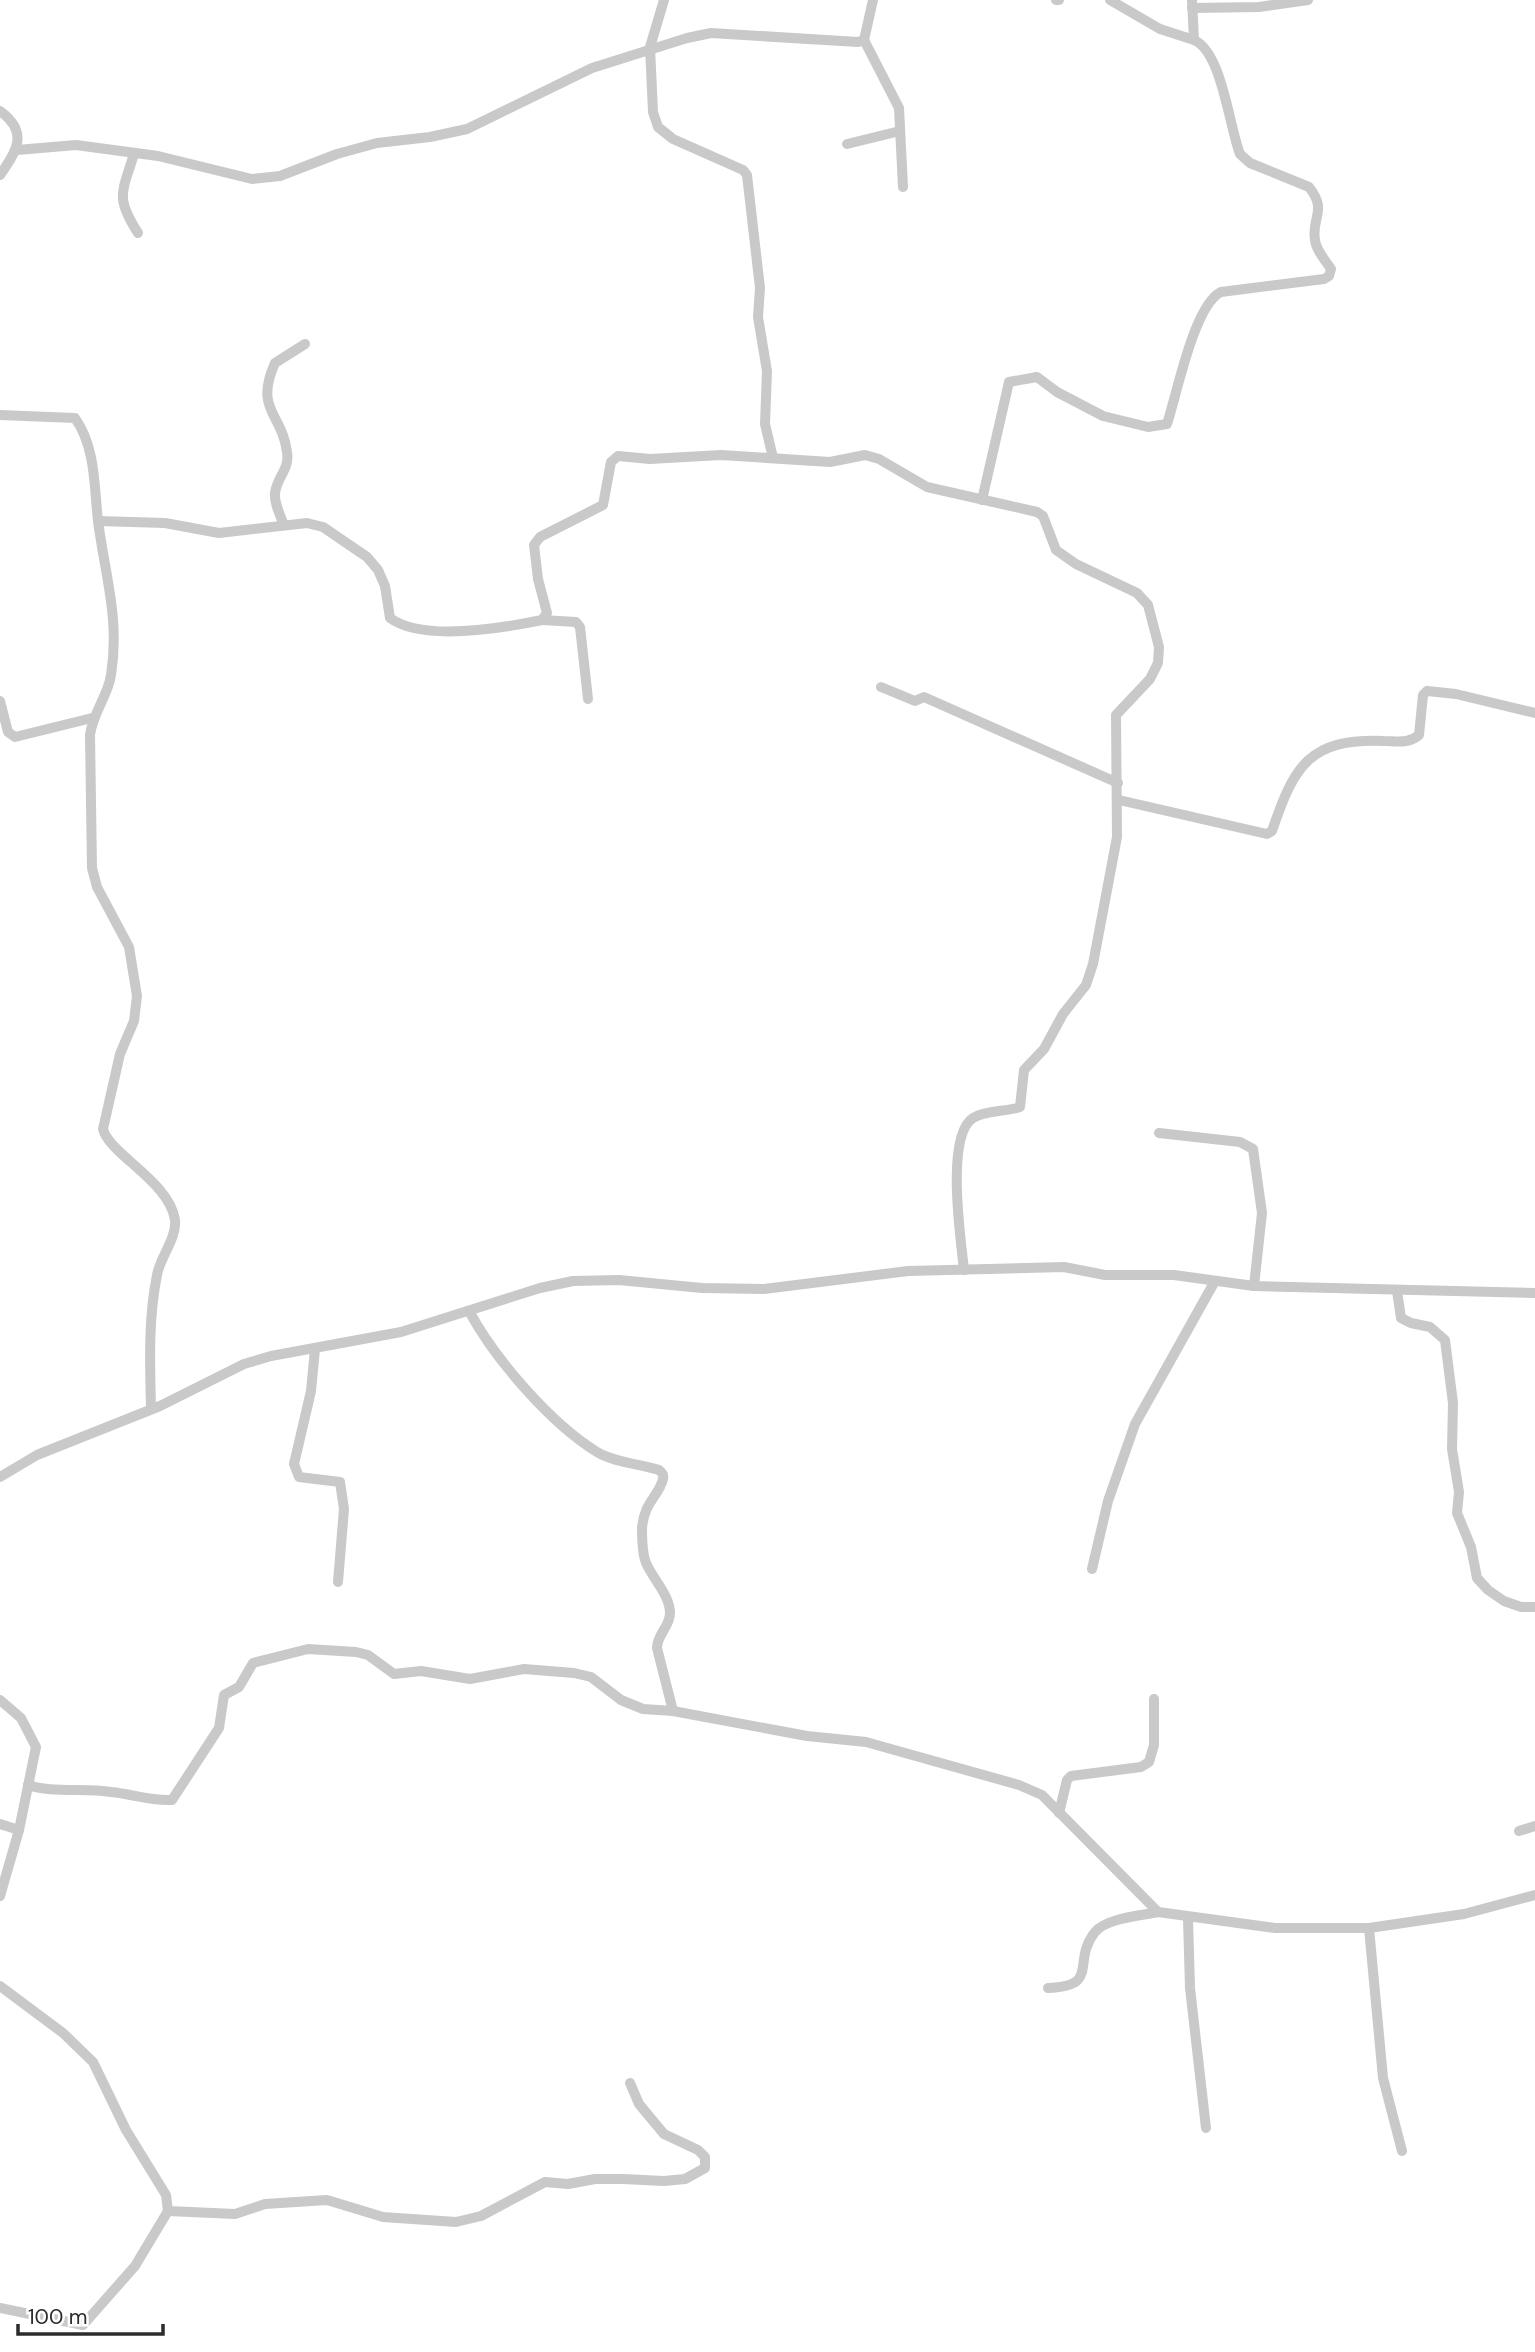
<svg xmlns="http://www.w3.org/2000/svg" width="1535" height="2352" viewBox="0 0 1535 2352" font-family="'DM Sans',sans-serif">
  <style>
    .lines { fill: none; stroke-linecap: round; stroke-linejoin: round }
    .minor { stroke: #c9c9c9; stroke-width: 10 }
  </style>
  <rect width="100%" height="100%" fill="#fff"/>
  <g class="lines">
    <g class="minor">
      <path d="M 664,0 L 650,47 L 653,112 L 658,127 L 673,139 L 743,170 L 747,175 L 760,288 L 758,317 L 767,371 L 765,424 L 773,458"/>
      <path d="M 1056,0 L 1059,0"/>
      <path d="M 1110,0 L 1160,29 L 1194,40"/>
      <path d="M 1192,8 L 1259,7 L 1308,0"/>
      <path d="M 864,40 L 899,108 L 903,187"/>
      <path d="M 0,111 C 29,132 17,151 0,175"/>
      <path d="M 847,144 L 900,131"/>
      <path d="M 17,150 L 76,145 L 158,156 L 252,179 L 280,176 L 337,154 L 377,143 L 430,137 L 467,129 L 592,68 L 687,38 L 711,33 L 858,42 L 864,40 L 873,0"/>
      <path d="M 134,154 C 122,193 115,197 138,233"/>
      <path d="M 0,415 L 75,418 C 96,448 94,486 98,521 C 105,575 120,619 111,675 C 108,696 93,712 90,735 L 92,868 L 97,887 L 129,947 L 137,996 L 134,1021 L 120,1054 L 103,1129 C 109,1154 170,1182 175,1220 C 177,1238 160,1257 157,1275 C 148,1320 150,1364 151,1409"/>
      <path d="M 982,500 L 1009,382 L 1037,377 L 1057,392 L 1103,416 L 1148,427 L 1167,424 C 1177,394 1194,305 1221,292 L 1324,279 L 1329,276 L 1331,269 C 1325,260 1316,250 1315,240 C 1311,217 1328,211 1309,187 L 1250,163 L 1240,154 C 1229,126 1222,52 1194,40 L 1192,0"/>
      <path d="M 98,521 L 165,523 L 219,533 L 307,523 L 323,527 L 367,557 L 378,570 L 385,586 L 390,618 C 423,642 503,628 542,620 L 547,613 L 538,579 L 534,545 L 540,537 L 603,505 L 611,462 L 618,456 L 650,459 L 721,455 L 830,462 L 865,455 L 879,459 L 927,487 L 1037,512 L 1043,516 L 1056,550 L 1076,564 L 1137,593 L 1148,605 L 1159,647 L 1158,663 L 1150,679 L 1116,715 L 1117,837 L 1093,964 L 1086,985 L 1063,1014 L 1044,1049 L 1024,1070 L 1020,1107 C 1006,1112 986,1110 973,1118 C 945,1136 961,1240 964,1270"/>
      <path d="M 284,525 C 280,515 274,503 275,493 C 277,477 290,469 287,452 C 282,413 254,410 275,363 L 305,344"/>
      <path d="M 542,620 L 576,622 L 580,627 L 588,699"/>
      <path d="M 881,687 L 915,701 L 924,697 L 1118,783"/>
      <path d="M 0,701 L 8,732 L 15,737 L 92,718"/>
      <path d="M 1119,800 L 1267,834 L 1272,831 C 1294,766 1309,738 1384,741 C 1397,741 1409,744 1419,735 L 1423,695 L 1427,691 L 1456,694 L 1535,713"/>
      <path d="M 1159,1133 L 1240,1142 L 1253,1149 L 1262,1213 L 1254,1286"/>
      <path d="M 1397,1291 L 1401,1318 L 1411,1323 L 1430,1327 L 1445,1340 L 1453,1403 L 1452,1449 L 1459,1492 L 1457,1513 L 1471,1547 L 1477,1578 L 1488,1590 L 1504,1601 L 1521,1607 L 1535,1607"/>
      <path d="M 469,1311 C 495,1359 550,1423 597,1452 C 613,1462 640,1464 659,1470 C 662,1473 664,1474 663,1479 C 659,1496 644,1502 642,1528 C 642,1539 642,1556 647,1565 C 654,1580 670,1596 670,1613 C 670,1627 657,1634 657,1648 L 673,1711"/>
      <path d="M 315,1349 L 311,1391 L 294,1464 L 299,1477 L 340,1482 L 344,1509 L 338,1582"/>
      <path d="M 0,1477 L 37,1455 L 160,1406 L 244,1364 L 271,1356 L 401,1332 L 540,1288 L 573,1281 L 619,1280 L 702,1288 L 764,1289 L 908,1271 L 1064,1267 L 1105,1275 L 1174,1275 L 1254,1286 L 1535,1293"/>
      <path d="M 1092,1569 L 1108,1501 L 1135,1424 L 1215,1281"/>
      <path d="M 0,1700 L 21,1718 L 36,1747 L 19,1830 L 0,1896"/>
      <path d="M 28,1785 C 50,1793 85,1788 111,1792 C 133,1794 148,1801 172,1800 L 219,1728 L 224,1695 L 239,1687 L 253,1663 L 308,1649 L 356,1652 L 368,1655 L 394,1674 L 421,1671 L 470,1679 L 524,1669 L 574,1673 L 591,1677 L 621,1700 L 643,1709 L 673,1711 L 807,1736 L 866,1742 L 1019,1785 L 1042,1795 L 1158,1912 L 1275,1928 L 1369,1928 L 1464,1914 L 1535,1895"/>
      <path d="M 1059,1813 L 1067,1780 L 1071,1776 L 1141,1767 L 1149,1762 L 1154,1745 L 1154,1699"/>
      <path d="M 0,1824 L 19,1830"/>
      <path d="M 1519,1831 L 1535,1826"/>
      <path d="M 1188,1918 L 1190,1988 L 1206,2128"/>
      <path d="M 1369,1928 L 1383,2078 L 1402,2151"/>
      <path d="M 0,1986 L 63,2033 L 93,2062 L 126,2130 L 166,2195 L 168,2211 L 235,2214 L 265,2204 L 327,2200 L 383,2217 L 456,2222 L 481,2216 L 545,2182 L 568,2184 L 595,2179 L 623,2179 L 664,2181 L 685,2179 L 705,2168 L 705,2157 L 698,2150 L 664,2134 L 639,2104 L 630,2083"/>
      <path d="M 1048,1988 C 1101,1986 1071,1962 1095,1932 C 1107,1918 1140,1916 1158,1912"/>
      <path d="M 0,2308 L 83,2325 L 135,2266 L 168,2211"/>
    </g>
  </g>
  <path d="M18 2324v10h145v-10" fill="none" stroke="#2c2c2c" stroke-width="3.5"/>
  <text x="28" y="2324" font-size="21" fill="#2c2c2c" stroke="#ffffff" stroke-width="5" paint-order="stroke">100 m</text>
</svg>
